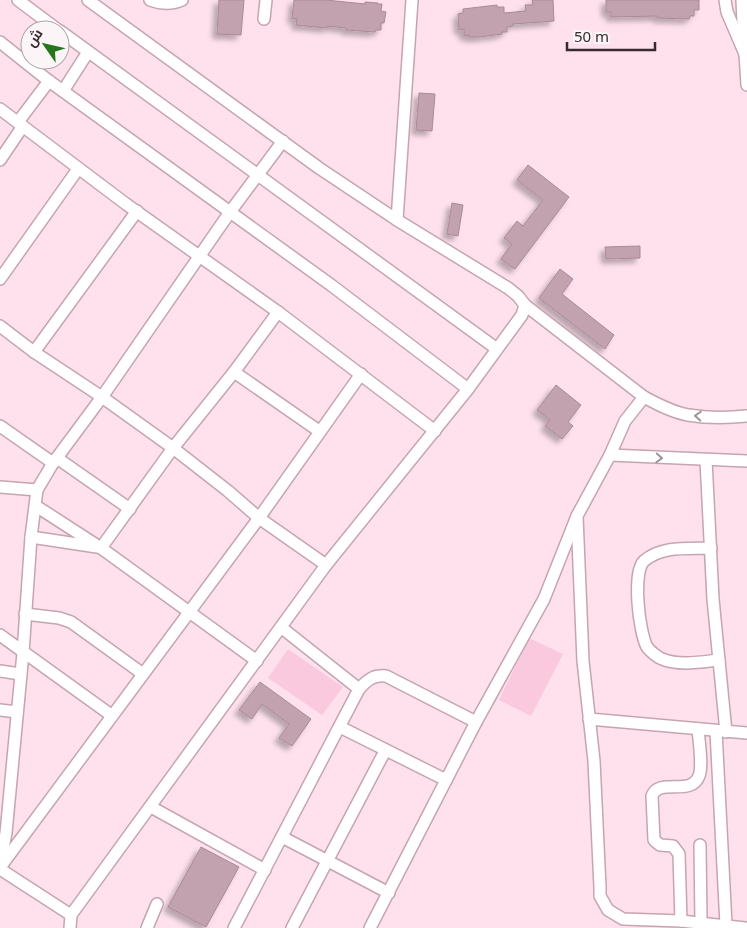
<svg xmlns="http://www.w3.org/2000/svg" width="747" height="928" viewBox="0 0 747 928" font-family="'Noto Sans',Cairo,sans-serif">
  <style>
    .green { fill: #fac9dd }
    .building { fill: #c3a2af; stroke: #a98996; filter: url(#shadow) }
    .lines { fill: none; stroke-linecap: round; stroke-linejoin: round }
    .minor-casing { stroke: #c6a4b2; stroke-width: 14 }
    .minor { stroke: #fff; stroke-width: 11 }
    .oneway { stroke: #9c9598 }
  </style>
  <defs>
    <filter id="shadow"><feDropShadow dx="-4.5" dy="4.5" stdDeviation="2.5" flood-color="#0004"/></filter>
  </defs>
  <rect width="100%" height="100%" fill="#fee1ed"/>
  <g class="green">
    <path d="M 529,638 L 563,654 L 531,716 L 499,700 Z"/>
    <path d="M 288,649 L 343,687 L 322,715 L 268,678 Z"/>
  </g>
  <g class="building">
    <path d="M 219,0 L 244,0 L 241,35 L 217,34 Z"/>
    <path d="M 294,0 L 326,0 L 365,4 L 365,2 L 378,3 L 377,4 L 382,4 L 381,11 L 386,12 L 384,23 L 381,23 L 381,30 L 376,30 L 375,32 L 346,30 L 346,28 L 327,26 L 327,28 L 296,25 L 297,18 L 292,19 Z"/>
    <path d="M 532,0 L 553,0 L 554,21 L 513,24 L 513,26 L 507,27 L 507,32 L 502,32 L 502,34 L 479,37 L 469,37 L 469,35 L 464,36 L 464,29 L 459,30 L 458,14 L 463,13 L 463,9 L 497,5 L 497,7 L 504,7 L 504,13 L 526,11 L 525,5 L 533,5 Z"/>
    <path d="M 606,0 L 699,0 L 699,10 L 694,10 L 694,16 L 690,16 L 689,19 L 658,18 L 657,16 L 611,17 L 611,12 L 606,12 Z"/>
    <path d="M 419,93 L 435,94 L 432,131 L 416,130 Z"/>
    <path d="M 528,165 L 569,197 L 515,269 L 501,259 L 512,244 L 504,238 L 517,221 L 523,226 L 543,200 L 517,180 Z"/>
    <path d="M 452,203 L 463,205 L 458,236 L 447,234 Z"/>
    <path d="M 640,246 L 640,258 L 606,259 L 605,247 Z"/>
    <path d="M 560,269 L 573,279 L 562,294 L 614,335 L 605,349 L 539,298 Z"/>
    <path d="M 556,385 L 581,405 L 568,422 L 573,426 L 562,439 L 545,426 L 550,420 L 537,410 Z"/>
    <path d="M 260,682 L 311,719 L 292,746 L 279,738 L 289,724 L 262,704 L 252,719 L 239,710 Z"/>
    <path d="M 201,847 L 239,867 L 206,927 L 168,907 Z"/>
  </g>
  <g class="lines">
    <g class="minor-casing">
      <g id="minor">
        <path d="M 18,0 L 58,30"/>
        <path d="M 150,0 C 161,4 171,5 182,0"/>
        <path d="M 725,0 L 727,12 L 745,54"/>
        <path d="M 742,0 L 744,45"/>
        <path d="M 264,19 L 266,0"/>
        <path d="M 60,31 L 497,349"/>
        <path d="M 0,42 L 49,81 L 331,285 L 468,389"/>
        <path d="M 747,54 L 745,54 L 747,85"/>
        <path d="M 63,91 L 88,52"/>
        <path d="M 0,109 L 126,204 L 278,312 L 435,431"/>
        <path d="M 18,122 L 49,81"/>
        <path d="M 0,160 L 23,126"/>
        <path d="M 397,220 L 412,0"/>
        <path d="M 0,279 L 78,169"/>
        <path d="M 525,305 L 644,397 C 657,404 672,412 688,415 C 706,418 728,418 747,416"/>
        <path d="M 0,326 L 34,352 L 102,397 L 173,448 L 228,491 L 259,518 L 326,565"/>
        <path d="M 34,352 L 137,211"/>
        <path d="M 234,372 L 319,431"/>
        <path d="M 0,426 L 53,463"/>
        <path d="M 610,455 L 747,461"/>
        <path d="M 57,458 L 130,509"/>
        <path d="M 706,460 L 713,599 L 726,732"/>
        <path d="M 0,487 L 37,490"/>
        <path d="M 36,506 L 101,548"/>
        <path d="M 577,516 L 583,661 L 594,761 L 600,887 L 600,896 L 608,910 L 623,919 L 681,921 L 745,928"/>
        <path d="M 31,537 L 97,547"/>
        <path d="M 711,548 C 689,549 662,545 644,561 C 632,572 639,632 647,647 C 650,651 657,657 662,659 C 679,666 701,662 719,660"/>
        <path d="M 25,614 L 59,618 L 71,622 L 143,674"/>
        <path d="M 282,628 L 359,689"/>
        <path d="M 0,635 L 111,715"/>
        <path d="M 257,661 L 101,548 L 173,448 L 234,372 L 278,312"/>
        <path d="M 0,671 L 20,674"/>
        <path d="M 0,710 L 17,712"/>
        <path d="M 589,719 L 747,733"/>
        <path d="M 476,722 L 544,599 L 577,516 L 610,455 L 625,421 L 644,397"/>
        <path d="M 340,727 L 446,780"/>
        <path d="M 716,731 L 726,925"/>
        <path d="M 151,807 L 265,870"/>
        <path d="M 282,837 L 389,893"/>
        <path d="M 700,845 L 701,923"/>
        <path d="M 0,864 L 6,833 L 23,653 L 31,537 L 37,490 L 53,463 L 102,397 L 230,212 L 283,141"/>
        <path d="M 1,866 L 259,518 L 361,374"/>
        <path d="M 0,869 L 71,915"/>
        <path d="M 681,921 L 679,854 L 673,846 L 660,845 L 654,840 L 652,796 C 659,777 691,797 699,776 C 703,766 699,742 698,729"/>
        <path d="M 70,928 L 71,915 L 326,565 L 468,389 L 522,315 L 525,305 L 518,296 L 508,288 L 397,220 L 319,168 L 88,0"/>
        <path d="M 147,928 L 157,904"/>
        <path d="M 234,928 L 359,689 C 368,679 374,675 386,676 L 476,722 L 370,928"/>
        <path d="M 292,928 L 385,751"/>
      </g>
    </g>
    <use href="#minor" class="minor"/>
  </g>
  <defs><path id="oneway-chevron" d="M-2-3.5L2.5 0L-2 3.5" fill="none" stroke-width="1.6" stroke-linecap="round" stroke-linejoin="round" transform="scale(1.25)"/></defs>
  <g class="oneway">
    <use href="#oneway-chevron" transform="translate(698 416) rotate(-177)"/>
    <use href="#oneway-chevron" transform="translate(659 458) rotate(3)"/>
  </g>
  <g transform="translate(45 45) rotate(304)"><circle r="24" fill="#fcf5f8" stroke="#aea4a8"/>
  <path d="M0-4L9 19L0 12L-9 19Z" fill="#26761e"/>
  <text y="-8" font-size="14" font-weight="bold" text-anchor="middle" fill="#382b30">ش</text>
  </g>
  <path d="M567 42v8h88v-8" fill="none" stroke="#382b30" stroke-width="2.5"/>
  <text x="574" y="42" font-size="15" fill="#382b30" stroke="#fcf5f8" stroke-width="4" paint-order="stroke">50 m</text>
</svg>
